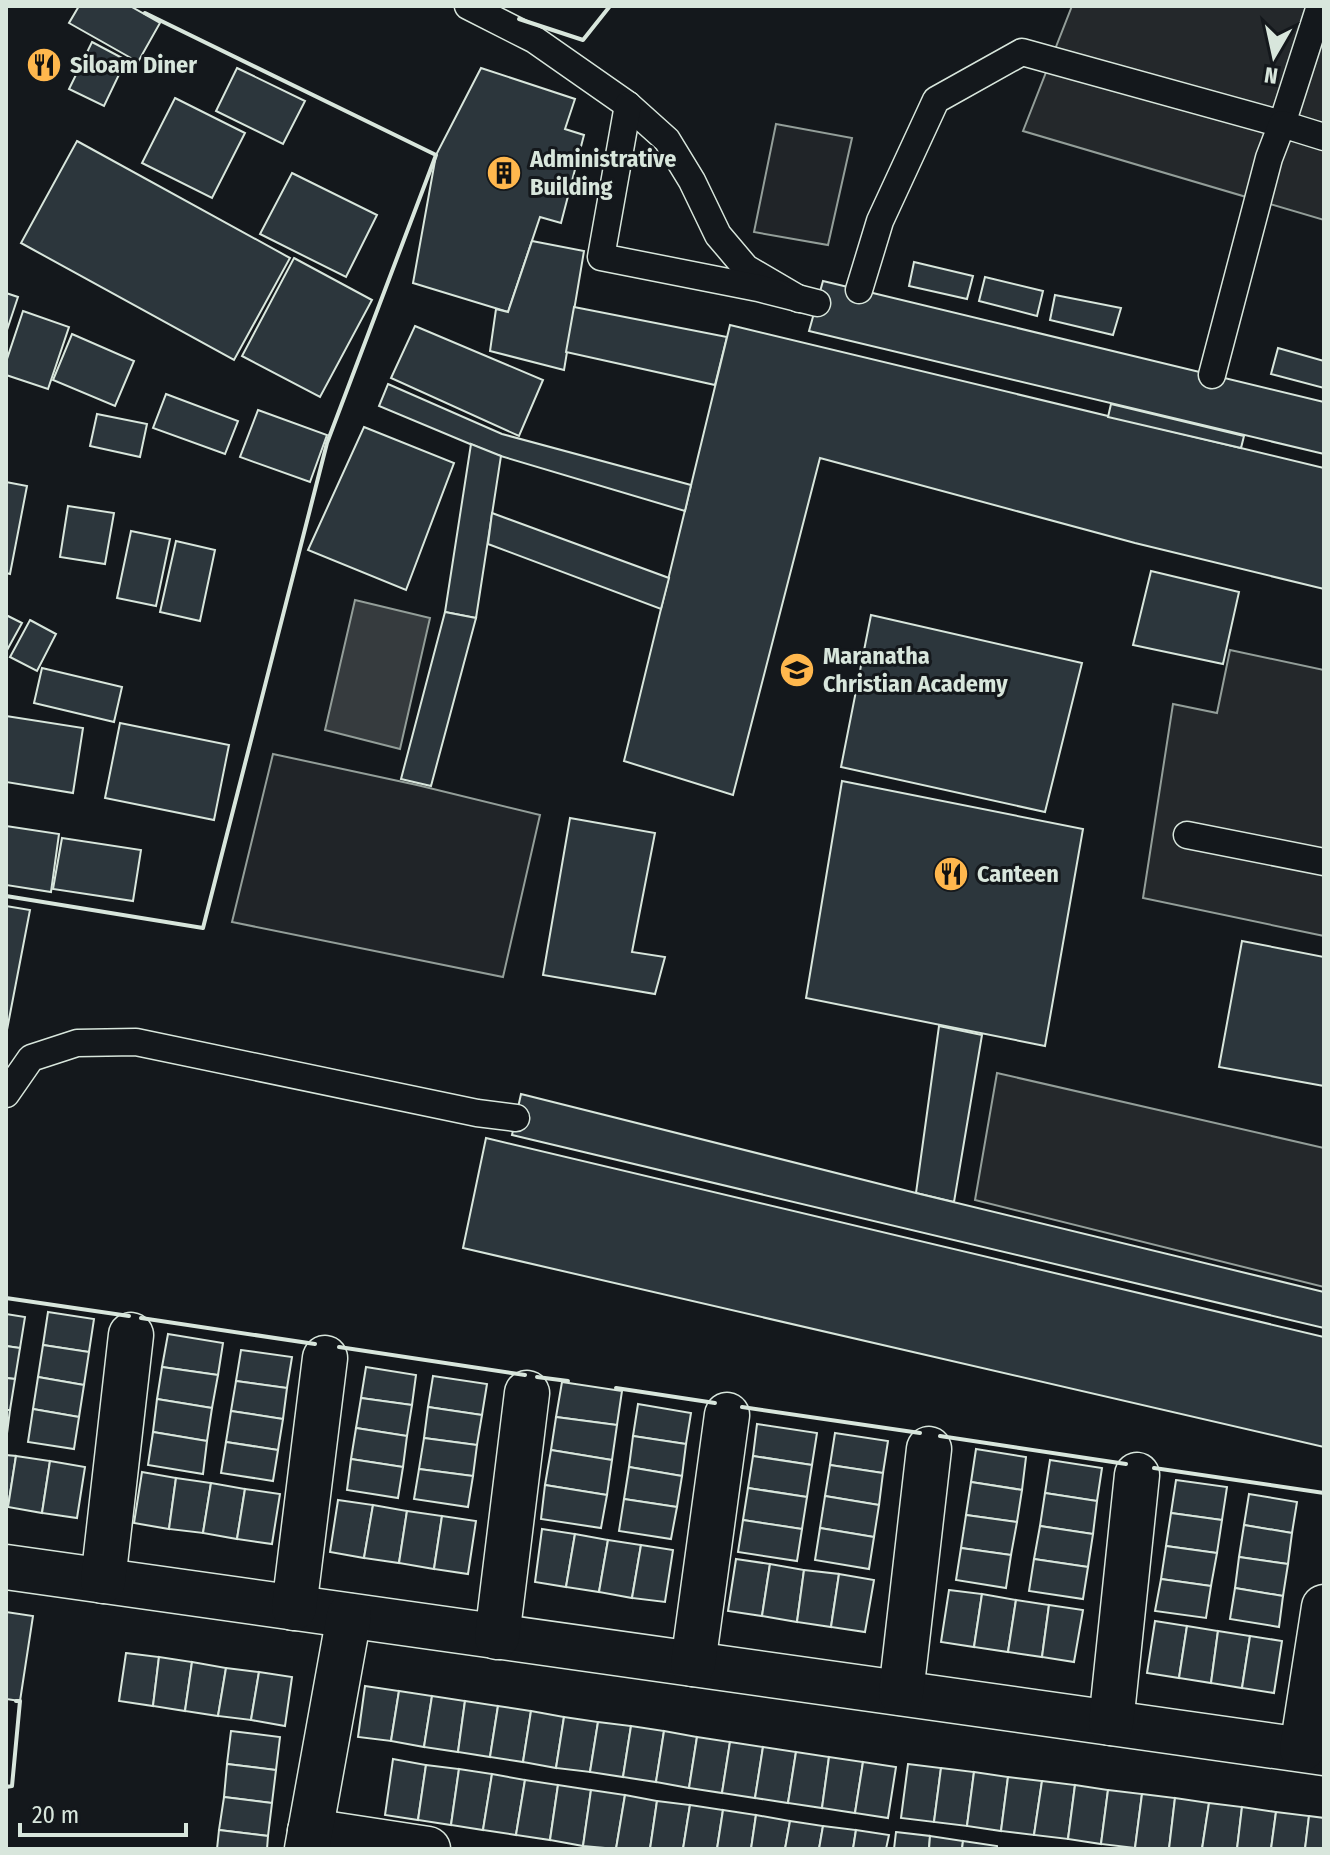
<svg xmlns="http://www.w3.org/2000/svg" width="1330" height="1855" viewBox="0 0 1330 1855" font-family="'Fira Sans Condensed',sans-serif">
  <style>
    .green { fill: #202428; stroke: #939e99; stroke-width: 2 }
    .parking { fill: #24282b; stroke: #939e99; stroke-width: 2 }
    .water { fill: #363b3e; stroke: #939e99; stroke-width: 2 }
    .building { fill: #2c363c; stroke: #d8e6dc; stroke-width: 2 }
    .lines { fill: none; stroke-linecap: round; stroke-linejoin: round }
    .lane-casing { stroke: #d8e6dc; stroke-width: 29 }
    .street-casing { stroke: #d8e6dc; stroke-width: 47 }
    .lane { stroke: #14181c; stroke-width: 26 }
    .street { stroke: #14181c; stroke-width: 44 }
    .wall { stroke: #d8e6dc; stroke-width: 4 }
    .labels { text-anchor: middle; stroke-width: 6; stroke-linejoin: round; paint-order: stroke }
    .poi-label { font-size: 24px; font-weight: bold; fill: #d8e6dc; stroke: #14181c; text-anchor: start }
  </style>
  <rect width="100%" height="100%" fill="#14181c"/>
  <g class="green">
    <path d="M 776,124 L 852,138 L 828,245 L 754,232 Z"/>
    <path d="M 273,754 L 417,785 L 540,815 L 503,977 L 232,922 Z"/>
  </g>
  <g class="parking">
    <path d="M 1072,6 L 1324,6 L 1324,220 L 1023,131 Z"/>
    <path d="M 1230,650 L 1324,670 L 1324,936 L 1143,898 L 1173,704 L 1217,713 Z"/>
    <path d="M 997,1073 L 1324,1148 L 1324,1287 L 975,1200 Z"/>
  </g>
  <path class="water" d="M 355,600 L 430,618 L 400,749 L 325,730 Z"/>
  <g class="building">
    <path d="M 79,6 L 130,6 L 160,23 L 138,62 L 69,23 Z"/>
    <path d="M 92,42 L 126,60 L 104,106 L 69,89 Z"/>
    <path d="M 237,68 L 305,101 L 283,144 L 216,111 Z"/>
    <path d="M 481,68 L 575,99 L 565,129 L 584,135 L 561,223 L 540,217 L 508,312 L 413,283 L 436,155 Z"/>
    <path d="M 175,98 L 245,133 L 212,198 L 142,163 Z"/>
    <path d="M 77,141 L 290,258 L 234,360 L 21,243 Z"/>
    <path d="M 292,173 L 377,215 L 346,277 L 260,234 Z"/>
    <path d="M 532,241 L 584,251 L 564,370 L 490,351 L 496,309 L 508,312 Z"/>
    <path d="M 294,258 L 372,300 L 320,397 L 242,356 Z"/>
    <path d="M 914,262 L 973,276 L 967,299 L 909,286 Z"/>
    <path d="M 985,277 L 1043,291 L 1037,316 L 979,301 Z"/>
    <path d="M 823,281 L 1324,402 L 1324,454 L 809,331 Z"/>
    <path d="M 6,293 L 18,297 L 6,333 Z"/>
    <path d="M 1055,295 L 1121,308 L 1113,335 L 1050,320 Z"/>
    <path d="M 574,307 L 727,337 L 715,385 L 566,352 Z"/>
    <path d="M 23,311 L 69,327 L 48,389 L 6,375 L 6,362 Z"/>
    <path d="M 730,325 L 1324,468 L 1324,589 L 1135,543 L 820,458 L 733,795 L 624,761 Z"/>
    <path d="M 415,326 L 543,380 L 519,436 L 391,378 Z"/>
    <path d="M 72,334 L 134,361 L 115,406 L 53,380 Z"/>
    <path d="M 1278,348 L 1324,361 L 1324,388 L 1271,374 Z"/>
    <path d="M 388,384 L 502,434 L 691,485 L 685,511 L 494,454 L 379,406 Z"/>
    <path d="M 166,394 L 238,421 L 225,454 L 153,428 Z"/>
    <path d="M 1111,404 L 1244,436 L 1241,448 L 1108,417 Z"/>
    <path d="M 258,410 L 327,435 L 310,482 L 240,457 Z"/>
    <path d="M 97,414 L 147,424 L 140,457 L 90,446 Z"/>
    <path d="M 364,427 L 454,463 L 406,590 L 308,550 Z"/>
    <path d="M 471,444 L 501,456 L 476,618 L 445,612 Z"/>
    <path d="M 6,482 L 27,486 L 10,574 L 6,573 Z"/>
    <path d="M 68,506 L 114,513 L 105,564 L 60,557 Z"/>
    <path d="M 492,513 L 669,578 L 661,609 L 488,544 Z"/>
    <path d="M 131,531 L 170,539 L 156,606 L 117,598 Z"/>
    <path d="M 176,541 L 215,550 L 200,621 L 160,612 Z"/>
    <path d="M 1151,571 L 1239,592 L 1223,664 L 1133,645 Z"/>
    <path d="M 445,612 L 476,618 L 431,786 L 401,779 Z"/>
    <path d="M 6,615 L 22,623 L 6,652 Z"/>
    <path d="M 871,615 L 1082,663 L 1045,812 L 841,767 Z"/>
    <path d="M 30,620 L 56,634 L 37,671 L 10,657 Z"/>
    <path d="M 42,668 L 122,687 L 114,722 L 34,703 Z"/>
    <path d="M 6,716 L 83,728 L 73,793 L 6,782 Z"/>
    <path d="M 120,723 L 229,745 L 214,820 L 105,798 Z"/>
    <path d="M 842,781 L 1083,829 L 1045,1046 L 806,998 Z"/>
    <path d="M 570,818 L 655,833 L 632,952 L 665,957 L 655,994 L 543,975 Z"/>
    <path d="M 6,826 L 59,834 L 51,892 L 6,885 Z"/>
    <path d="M 62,838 L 141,850 L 133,901 L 53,889 Z"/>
    <path d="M 6,906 L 30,910 L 6,1035 Z"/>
    <path d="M 1242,941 L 1324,957 L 1324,1086 L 1219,1067 Z"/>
    <path d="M 939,1026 L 982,1035 L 954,1202 L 916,1193 Z"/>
    <path d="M 521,1094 L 916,1193 L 1324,1292 L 1324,1328 L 512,1135 Z"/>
    <path d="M 486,1138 L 1324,1337 L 1324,1447 L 463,1248 Z"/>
    <path d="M 48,1312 L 94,1319 L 89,1352 L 43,1345 Z"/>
    <path d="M 6,1314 L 25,1317 L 20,1348 L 6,1346 Z"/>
    <path d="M 168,1334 L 223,1343 L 218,1375 L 162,1367 Z"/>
    <path d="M 43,1345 L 89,1352 L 84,1385 L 38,1377 Z"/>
    <path d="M 6,1346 L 20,1348 L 15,1379 L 6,1378 Z"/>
    <path d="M 241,1350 L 292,1357 L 287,1388 L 236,1381 Z"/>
    <path d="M 162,1367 L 218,1375 L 212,1408 L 157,1399 Z"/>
    <path d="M 366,1367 L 416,1375 L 412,1405 L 361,1398 Z"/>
    <path d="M 433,1376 L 487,1384 L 482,1415 L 428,1407 Z"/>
    <path d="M 38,1377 L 84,1385 L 79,1417 L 33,1409 Z"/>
    <path d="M 6,1378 L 15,1379 L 10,1410 L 6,1410 Z"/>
    <path d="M 236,1381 L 287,1388 L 283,1419 L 231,1411 Z"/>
    <path d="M 562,1382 L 622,1391 L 617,1425 L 556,1417 Z"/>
    <path d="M 361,1398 L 412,1405 L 407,1436 L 356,1428 Z"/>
    <path d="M 157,1399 L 212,1408 L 207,1441 L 153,1432 Z"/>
    <path d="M 638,1404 L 691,1413 L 686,1444 L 633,1436 Z"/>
    <path d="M 428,1407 L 482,1415 L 477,1445 L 424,1438 Z"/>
    <path d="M 33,1409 L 79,1417 L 74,1449 L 28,1442 Z"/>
    <path d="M 6,1410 L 10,1410 L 6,1441 Z"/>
    <path d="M 231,1411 L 283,1419 L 278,1450 L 226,1442 Z"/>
    <path d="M 556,1417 L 617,1425 L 612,1460 L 551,1450 Z"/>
    <path d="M 757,1424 L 817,1433 L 812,1465 L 753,1456 Z"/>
    <path d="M 356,1428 L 407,1436 L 403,1467 L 351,1459 Z"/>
    <path d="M 153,1432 L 207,1441 L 203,1474 L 148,1465 Z"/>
    <path d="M 835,1433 L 888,1441 L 883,1473 L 830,1465 Z"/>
    <path d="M 633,1436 L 686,1444 L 682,1476 L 629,1467 Z"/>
    <path d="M 424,1438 L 477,1445 L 473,1476 L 419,1469 Z"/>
    <path d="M 226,1442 L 278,1450 L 273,1481 L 221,1473 Z"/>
    <path d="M 976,1449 L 1026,1457 L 1022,1490 L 971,1482 Z"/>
    <path d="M 551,1450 L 612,1460 L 607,1495 L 545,1485 Z"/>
    <path d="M 6,1455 L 16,1456 L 8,1507 L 6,1507 Z"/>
    <path d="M 16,1456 L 50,1461 L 42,1513 L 8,1507 Z"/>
    <path d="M 753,1456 L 812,1465 L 807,1497 L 748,1488 Z"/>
    <path d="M 351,1459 L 403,1467 L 398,1498 L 347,1490 Z"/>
    <path d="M 1050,1460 L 1102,1468 L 1097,1501 L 1045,1493 Z"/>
    <path d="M 50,1461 L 85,1467 L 77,1518 L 42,1513 Z"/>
    <path d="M 830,1465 L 883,1473 L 879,1505 L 825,1496 Z"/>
    <path d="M 629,1467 L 682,1476 L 677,1507 L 624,1499 Z"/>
    <path d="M 419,1469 L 473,1476 L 468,1507 L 414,1499 Z"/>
    <path d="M 142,1472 L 176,1478 L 169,1529 L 134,1523 Z"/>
    <path d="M 176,1478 L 211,1483 L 203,1533 L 169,1529 Z"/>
    <path d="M 1176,1480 L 1227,1487 L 1222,1520 L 1171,1513 Z"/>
    <path d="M 971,1482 L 1022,1490 L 1017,1522 L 966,1515 Z"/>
    <path d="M 211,1483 L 245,1489 L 237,1539 L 203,1533 Z"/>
    <path d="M 545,1485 L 607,1495 L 601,1528 L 541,1519 Z"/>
    <path d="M 748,1488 L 807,1497 L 802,1529 L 743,1520 Z"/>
    <path d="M 245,1489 L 280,1494 L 272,1544 L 237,1539 Z"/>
    <path d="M 1045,1493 L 1097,1501 L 1093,1534 L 1040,1526 Z"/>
    <path d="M 1249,1494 L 1297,1502 L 1292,1533 L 1244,1525 Z"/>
    <path d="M 825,1496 L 879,1505 L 874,1537 L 820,1528 Z"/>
    <path d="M 624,1499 L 677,1507 L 671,1539 L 619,1531 Z"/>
    <path d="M 338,1500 L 373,1505 L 364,1558 L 330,1552 Z"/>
    <path d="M 373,1505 L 407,1511 L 399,1563 L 364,1558 Z"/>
    <path d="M 407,1511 L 442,1516 L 434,1569 L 399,1563 Z"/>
    <path d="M 1171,1513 L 1222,1520 L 1217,1553 L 1166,1546 Z"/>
    <path d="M 966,1515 L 1017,1522 L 1011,1555 L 961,1548 Z"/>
    <path d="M 442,1516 L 476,1521 L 468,1574 L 434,1569 Z"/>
    <path d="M 743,1520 L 802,1529 L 797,1561 L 738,1552 Z"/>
    <path d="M 1244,1525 L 1292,1533 L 1288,1564 L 1239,1557 Z"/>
    <path d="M 1040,1526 L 1093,1534 L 1088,1567 L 1034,1559 Z"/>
    <path d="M 820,1528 L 874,1537 L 869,1569 L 815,1560 Z"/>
    <path d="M 542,1529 L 575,1534 L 566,1587 L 535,1582 Z"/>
    <path d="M 575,1534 L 608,1540 L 599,1592 L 566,1587 Z"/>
    <path d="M 608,1540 L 641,1545 L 632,1598 L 599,1592 Z"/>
    <path d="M 641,1545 L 673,1550 L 665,1602 L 632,1598 Z"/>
    <path d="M 1166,1546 L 1217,1553 L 1211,1586 L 1161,1579 Z"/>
    <path d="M 961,1548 L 1011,1555 L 1006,1588 L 956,1580 Z"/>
    <path d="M 1239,1557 L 1288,1564 L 1283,1596 L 1235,1588 Z"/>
    <path d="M 736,1559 L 770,1564 L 762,1616 L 728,1611 Z"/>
    <path d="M 1034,1559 L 1088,1567 L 1083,1599 L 1029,1591 Z"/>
    <path d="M 770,1564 L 804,1570 L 797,1622 L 762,1616 Z"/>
    <path d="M 804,1570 L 839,1574 L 831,1627 L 797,1622 Z"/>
    <path d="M 839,1574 L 874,1580 L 865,1632 L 831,1627 Z"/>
    <path d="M 1161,1579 L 1211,1586 L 1206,1618 L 1155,1611 Z"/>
    <path d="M 1235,1588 L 1283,1596 L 1279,1627 L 1230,1619 Z"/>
    <path d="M 949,1590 L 982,1594 L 974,1647 L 941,1642 Z"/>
    <path d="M 982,1594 L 1016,1600 L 1008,1652 L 974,1647 Z"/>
    <path d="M 1016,1600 L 1049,1605 L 1042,1657 L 1008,1652 Z"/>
    <path d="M 1049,1605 L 1083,1610 L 1074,1662 L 1042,1657 Z"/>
    <path d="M 6,1612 L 33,1616 L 20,1701 L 6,1699 Z"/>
    <path d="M 1155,1621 L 1187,1626 L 1179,1678 L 1147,1673 Z"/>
    <path d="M 1187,1626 L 1218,1631 L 1211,1683 L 1179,1678 Z"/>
    <path d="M 1218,1631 L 1250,1636 L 1242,1688 L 1211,1683 Z"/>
    <path d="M 1250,1636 L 1282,1641 L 1274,1693 L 1242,1688 Z"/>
    <path d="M 126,1653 L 159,1657 L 153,1706 L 119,1701 Z"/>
    <path d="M 159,1657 L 192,1662 L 185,1711 L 153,1706 Z"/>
    <path d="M 192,1662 L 226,1668 L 218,1716 L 185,1711 Z"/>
    <path d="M 226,1668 L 259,1672 L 251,1720 L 218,1716 Z"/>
    <path d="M 259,1672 L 292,1677 L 285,1726 L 251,1720 Z"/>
    <path d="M 365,1686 L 399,1691 L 391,1741 L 358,1737 Z"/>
    <path d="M 399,1691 L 432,1696 L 424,1747 L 391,1741 Z"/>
    <path d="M 432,1696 L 465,1701 L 458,1752 L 424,1747 Z"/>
    <path d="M 465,1701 L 498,1706 L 490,1757 L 458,1752 Z"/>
    <path d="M 498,1706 L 531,1711 L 523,1762 L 490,1757 Z"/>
    <path d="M 531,1711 L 564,1717 L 556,1768 L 523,1762 Z"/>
    <path d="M 564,1717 L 598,1722 L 590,1772 L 556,1768 Z"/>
    <path d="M 598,1722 L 631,1726 L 623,1777 L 590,1772 Z"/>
    <path d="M 631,1726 L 664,1731 L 656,1782 L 623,1777 Z"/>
    <path d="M 231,1731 L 280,1737 L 276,1770 L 227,1764 Z"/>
    <path d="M 664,1731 L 697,1737 L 689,1788 L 656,1782 Z"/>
    <path d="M 697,1737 L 730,1742 L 722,1793 L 689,1788 Z"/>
    <path d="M 730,1742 L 763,1747 L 755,1798 L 722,1793 Z"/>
    <path d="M 763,1747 L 796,1752 L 788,1803 L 755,1798 Z"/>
    <path d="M 796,1752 L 829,1757 L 822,1808 L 788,1803 Z"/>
    <path d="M 829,1757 L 863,1762 L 855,1813 L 822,1808 Z"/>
    <path d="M 393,1759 L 426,1765 L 418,1820 L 385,1815 Z"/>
    <path d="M 863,1762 L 896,1767 L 888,1818 L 855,1813 Z"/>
    <path d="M 227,1764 L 276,1770 L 272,1803 L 224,1797 Z"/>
    <path d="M 908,1764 L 941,1768 L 934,1822 L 901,1818 Z"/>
    <path d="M 426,1765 L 459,1769 L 451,1825 L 418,1820 Z"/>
    <path d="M 941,1768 L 974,1772 L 967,1826 L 934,1822 Z"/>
    <path d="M 459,1769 L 492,1774 L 483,1830 L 451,1825 Z"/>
    <path d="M 974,1772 L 1008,1777 L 1001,1831 L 967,1826 Z"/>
    <path d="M 492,1774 L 525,1780 L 516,1835 L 483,1830 Z"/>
    <path d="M 1008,1777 L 1042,1781 L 1034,1835 L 1001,1831 Z"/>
    <path d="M 525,1780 L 558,1785 L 550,1840 L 516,1835 Z"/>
    <path d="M 1042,1781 L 1075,1785 L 1068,1839 L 1034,1835 Z"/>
    <path d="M 558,1785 L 591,1790 L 583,1846 L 550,1840 Z"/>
    <path d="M 1075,1785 L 1108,1790 L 1101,1844 L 1068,1839 Z"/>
    <path d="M 591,1790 L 625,1795 L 616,1849 L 583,1846 Z"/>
    <path d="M 1108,1790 L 1142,1794 L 1135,1848 L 1101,1844 Z"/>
    <path d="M 1142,1794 L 1175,1798 L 1169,1849 L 1135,1848 Z"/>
    <path d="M 625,1795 L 657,1801 L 650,1849 L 616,1849 Z"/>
    <path d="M 224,1797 L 272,1803 L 268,1836 L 219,1830 Z"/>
    <path d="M 1175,1798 L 1209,1803 L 1202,1849 L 1169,1849 Z"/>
    <path d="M 657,1801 L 690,1805 L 683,1849 L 650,1849 Z"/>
    <path d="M 1209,1803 L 1242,1807 L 1237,1849 L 1202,1849 Z"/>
    <path d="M 690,1805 L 723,1810 L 717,1849 L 683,1849 Z"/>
    <path d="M 1242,1807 L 1276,1812 L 1271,1849 L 1237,1849 Z"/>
    <path d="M 723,1810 L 756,1815 L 751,1849 L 717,1849 Z"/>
    <path d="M 1276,1812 L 1309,1816 L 1305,1849 L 1271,1849 Z"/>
    <path d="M 756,1815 L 790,1821 L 785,1849 L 751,1849 Z"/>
    <path d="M 1309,1816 L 1324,1818 L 1324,1849 L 1305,1849 Z"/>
    <path d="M 790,1821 L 823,1826 L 819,1849 L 785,1849 Z"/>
    <path d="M 823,1826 L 856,1830 L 853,1849 L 819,1849 Z"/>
    <path d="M 219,1830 L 268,1836 L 267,1849 L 217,1849 Z"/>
    <path d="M 856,1830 L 889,1835 L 886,1849 L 853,1849 Z"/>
    <path d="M 896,1832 L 930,1836 L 929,1849 L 894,1849 Z"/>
    <path d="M 930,1836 L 963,1841 L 962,1849 L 929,1849 Z"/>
    <path d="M 963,1841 L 997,1846 L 997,1849 L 962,1849 Z"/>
  </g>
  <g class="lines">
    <g class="lane-casing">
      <g id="lane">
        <path d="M 468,6 L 535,40 L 628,105 L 667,140 L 692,181 L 718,235 L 746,268 L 799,299"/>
        <path d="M 628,105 L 601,257 L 758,288 L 817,303"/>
        <path d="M 859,290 L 880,221 L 936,100 L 1022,52 L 1282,124 L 1320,6"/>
        <path d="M 1212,375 L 1269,158 L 1282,124 L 1324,137"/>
        <path d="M 1187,835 L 1324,862"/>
        <path d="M 6,1094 L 31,1058 L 77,1043 L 136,1042 L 477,1113 L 516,1118"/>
      </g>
    </g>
    <g class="street-casing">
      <g id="street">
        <path d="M 6,1567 L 1324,1753"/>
        <path d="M 103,1581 L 131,1335"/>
        <path d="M 294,1608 L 325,1358"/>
        <path d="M 497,1637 L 527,1393"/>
        <path d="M 693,1664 L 727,1415"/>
        <path d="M 901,1693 L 929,1449"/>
        <path d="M 1111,1723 L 1137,1475"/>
        <path d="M 1302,1749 L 1324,1607"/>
        <path d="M 310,1831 L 428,1849"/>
        <path d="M 307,1849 L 349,1616"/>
      </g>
    </g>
    <use href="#lane" class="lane"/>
    <use href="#street" class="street"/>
    <g class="wall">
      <path d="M 519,19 L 583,40 L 610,6"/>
      <path d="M 6,896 L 203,928 L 327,443 L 436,155 L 145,13"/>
      <path d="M 6,1298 L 129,1316"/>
      <path d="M 141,1318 L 315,1344"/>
      <path d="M 339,1347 L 525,1375"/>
      <path d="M 537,1377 L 568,1381"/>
      <path d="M 616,1388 L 715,1403"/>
      <path d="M 742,1407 L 920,1433"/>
      <path d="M 940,1436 L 1126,1464"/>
      <path d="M 1154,1468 L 1324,1493"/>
      <path d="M 6,1787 L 12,1786 L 20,1701 L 16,1701"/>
    </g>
  </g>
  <defs>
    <g id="restaurant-disc" transform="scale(1.8)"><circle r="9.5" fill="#ffb74d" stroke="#14181c"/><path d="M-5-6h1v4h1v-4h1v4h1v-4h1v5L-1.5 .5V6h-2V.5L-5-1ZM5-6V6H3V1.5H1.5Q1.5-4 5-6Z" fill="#111"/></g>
    <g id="building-disc" transform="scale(1.8)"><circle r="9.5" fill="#ffb74d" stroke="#14181c"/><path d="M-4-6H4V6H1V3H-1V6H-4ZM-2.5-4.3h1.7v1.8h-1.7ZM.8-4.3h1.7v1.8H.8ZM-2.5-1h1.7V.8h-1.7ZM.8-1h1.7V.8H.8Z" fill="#111"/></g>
    <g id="school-disc" transform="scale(1.8)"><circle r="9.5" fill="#ffb74d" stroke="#14181c"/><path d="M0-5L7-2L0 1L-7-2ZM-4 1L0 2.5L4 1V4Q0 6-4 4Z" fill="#111"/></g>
  </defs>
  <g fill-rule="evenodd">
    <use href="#restaurant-disc" x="44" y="65"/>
    <use href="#building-disc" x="504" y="173"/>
    <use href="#school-disc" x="797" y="670"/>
    <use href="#restaurant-disc" x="951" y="874"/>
  </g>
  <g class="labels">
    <g class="poi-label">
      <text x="70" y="73">Siloam Diner</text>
      <text x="530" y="167">Administrative<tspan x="530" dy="28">Building</tspan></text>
      <text x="823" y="664">Maranatha<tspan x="823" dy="28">Christian Academy</tspan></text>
      <text x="977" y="882">Canteen</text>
    </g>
  </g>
  <rect width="1330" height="1855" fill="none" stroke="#d8e6dc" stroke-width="16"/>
  <g transform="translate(1274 56) rotate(189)" stroke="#14181c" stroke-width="6" paint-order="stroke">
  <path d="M0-6L14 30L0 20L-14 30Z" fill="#d8e6dc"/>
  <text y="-12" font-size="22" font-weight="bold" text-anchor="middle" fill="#d8e6dc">N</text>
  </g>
  <path d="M20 1823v12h166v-12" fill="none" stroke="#d8e6dc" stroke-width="4"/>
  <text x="32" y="1823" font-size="24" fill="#d8e6dc" stroke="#14181c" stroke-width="6" paint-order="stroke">20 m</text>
</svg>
